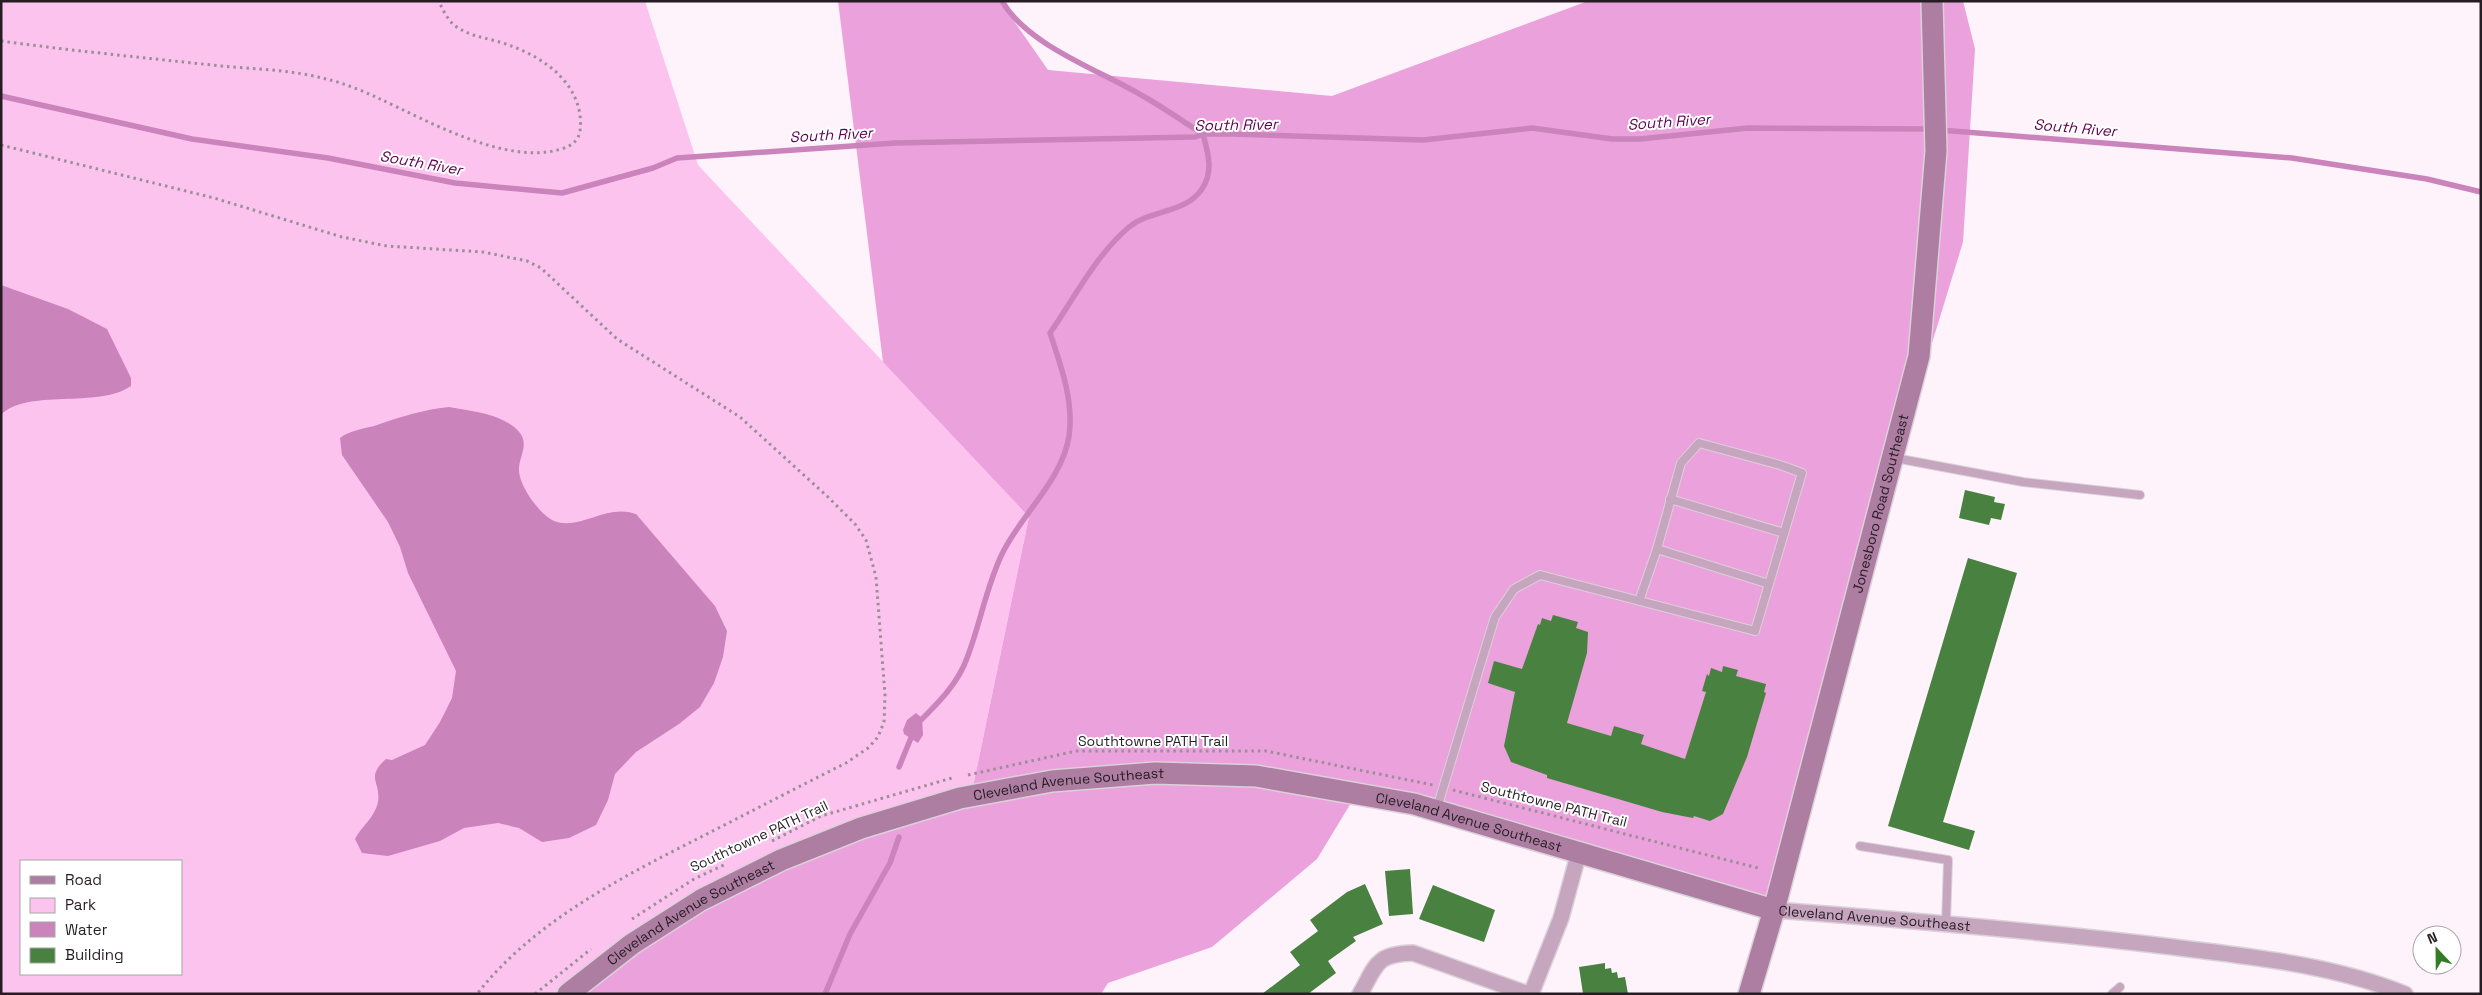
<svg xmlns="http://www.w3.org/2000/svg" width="2482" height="995" viewBox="0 0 2482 995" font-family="'Space Grotesk',sans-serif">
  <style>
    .green { fill: #fdc3ef; fill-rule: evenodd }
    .forest { fill: #eba1db }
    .water { fill: #cb83bc }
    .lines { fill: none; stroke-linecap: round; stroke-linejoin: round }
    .stream { stroke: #cb83bc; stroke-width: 5.5 }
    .building { fill: #498240 }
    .service-casing { stroke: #dbd1d9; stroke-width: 10 }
    .minor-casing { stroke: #dbd1d9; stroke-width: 18 }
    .secondary-casing { stroke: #dbd1d9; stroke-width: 24 }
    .path { stroke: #998f97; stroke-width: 3; stroke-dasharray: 2.5 4; stroke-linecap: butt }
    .service { stroke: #c6a5be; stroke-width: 8 }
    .minor { stroke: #c6a5be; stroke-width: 15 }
    .secondary { stroke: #ad7da2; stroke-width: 21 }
    .labels { text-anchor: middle; stroke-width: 4; stroke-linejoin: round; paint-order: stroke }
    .street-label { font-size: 14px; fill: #261c24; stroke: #fff }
    .water-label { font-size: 15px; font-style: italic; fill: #5e0352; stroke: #fff }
  </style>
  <rect width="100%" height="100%" fill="#fef3fb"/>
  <path class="green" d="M 1,1 L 645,1 L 698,165 L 1029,517 L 969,806 L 579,994 L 1,994 ZM 21,861 L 181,861 L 181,974 L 21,974 Z"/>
  <path class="forest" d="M 838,1 L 1000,1 L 1048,70 L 1332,96 L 1588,1 L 1963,1 L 1975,49 L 1963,242 L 1859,581 L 1779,902 L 1427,803 L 1351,803 L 1317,859 L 1212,947 L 1108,983 L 1101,994 L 579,994 L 638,941 L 829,840 L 969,806 L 1029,517 L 883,362 Z"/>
  <g class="water">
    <path d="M 1,285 L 68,309 L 107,329 L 131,378 L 131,386 C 98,409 27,388 1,415 Z"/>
    <path d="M 449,407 C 471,411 505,414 520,433 C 529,445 519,457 519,469 C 518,485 540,515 554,521 C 580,531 606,503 636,514 L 715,606 L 727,631 L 723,657 L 714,683 L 700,707 L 679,724 L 636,752 L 615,774 L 608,800 L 596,825 L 569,838 L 542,842 L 519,828 L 498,823 L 464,828 L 440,841 L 388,856 L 362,853 L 355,839 C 361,827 375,817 378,802 C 381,781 365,778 386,759 L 392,760 L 425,745 L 440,722 L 452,698 L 456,671 L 408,573 L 400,547 L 388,522 L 342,455 L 340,438 C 350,430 364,429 377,425 C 403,416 422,410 449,407 Z"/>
    <path d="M 916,713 L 922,718 L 923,735 L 918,743 L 904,734 L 903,730 L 907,720 Z"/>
  </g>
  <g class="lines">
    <g class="stream">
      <path d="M 1,96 L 192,139 L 328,158 L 455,183 L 562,193 L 653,168 L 677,158 L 895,143 L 1195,137 L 1203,134 L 1232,134 L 1423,140 L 1532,128 L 1612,139 L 1640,139 L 1748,128 L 1930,129"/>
      <path d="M 1940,130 L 2292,158 L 2427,179 L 2481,192"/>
      <path d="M 917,724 C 936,705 958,684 967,658 C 980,625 986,587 1002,554 C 1020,516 1063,479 1069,436 C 1074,401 1061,366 1050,333 C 1075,297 1096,255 1129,227 C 1151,209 1185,214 1202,189 C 1214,171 1208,153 1203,134 C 1182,121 1163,107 1141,95 C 1099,70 1027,45 1002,1"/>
      <path d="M 899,767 L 913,733"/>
      <path d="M 825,994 L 850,934 L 890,863 L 899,837"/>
    </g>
  </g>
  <g class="building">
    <path d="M 1965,490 L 1995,497 L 1994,502 L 2005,504 L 2001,520 L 1991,518 L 1989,525 L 1959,518 Z"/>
    <path d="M 1968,558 L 2017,573 L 1943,822 L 1975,831 L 1969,850 L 1888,826 Z"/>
    <path d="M 1553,615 L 1578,622 L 1576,628 L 1588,632 L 1587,653 L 1567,723 L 1611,736 L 1614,726 L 1644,735 L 1641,744 L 1685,759 L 1706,692 L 1702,691 L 1707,674 L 1709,676 L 1711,668 L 1722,672 L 1723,666 L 1738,670 L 1736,676 L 1766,684 L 1764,692 L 1766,693 L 1747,757 L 1723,814 L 1710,821 L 1694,816 L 1693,818 L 1662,812 L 1547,778 L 1547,775 L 1511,762 L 1504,746 L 1515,692 L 1488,683 L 1494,661 L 1522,669 L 1538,624 L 1540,625 L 1542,618 L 1551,621 Z"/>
    <path d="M 1410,869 L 1413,914 L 1389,916 L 1385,871 Z"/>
    <path d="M 1365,884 L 1383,924 L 1353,937 L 1356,941 L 1328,961 L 1336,973 L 1308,994 L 1262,994 L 1300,965 L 1290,952 L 1318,931 L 1310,920 L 1347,892 Z"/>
    <path d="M 1433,885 L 1495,910 L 1484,942 L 1419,919 Z"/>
    <path d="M 1605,963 L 1605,969 L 1611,968 L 1612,973 L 1617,972 L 1618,978 L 1625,977 L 1628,994 L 1583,994 L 1579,967 Z"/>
  </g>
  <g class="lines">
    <g class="service-casing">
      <g id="service">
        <path d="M 1895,458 L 2023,482 L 2140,495"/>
        <path d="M 1670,499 L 1784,533"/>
        <path d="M 1657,549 L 1769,584"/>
        <path d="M 1437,808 L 1490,633 L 1495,617 L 1514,589 L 1540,575 L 1755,631 L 1802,473 L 1780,465 L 1699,443 L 1681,463 L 1657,549 L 1639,601"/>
        <path d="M 1860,846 L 1948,860 L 1946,923"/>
        <path d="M 2112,994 L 2120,987"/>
      </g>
    </g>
    <g class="minor-casing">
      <g id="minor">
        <path id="s1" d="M 1774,910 C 1907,920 2040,931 2173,947 C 2251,957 2331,964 2405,994"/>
        <path d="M 1360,994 C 1377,964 1376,954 1413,953 L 1528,994"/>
        <path d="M 1531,994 L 1561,918 L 1579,852"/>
      </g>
    </g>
    <g class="secondary-casing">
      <g id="secondary">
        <path id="s2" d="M 568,994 L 632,944 L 701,900 L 781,860 L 861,828 L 960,798 L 1052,781 L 1155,773 L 1256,776 L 1414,804 L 1774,910"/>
        <path id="s3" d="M 1749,994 L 1774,910 L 1919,356 L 1936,151 L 1932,1"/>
      </g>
    </g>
    <g class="path">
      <path d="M 1,41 C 74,51 147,58 221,66 C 255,69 293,70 326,79 C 344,83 363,91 380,99 C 428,121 507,166 561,149 C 579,144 582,134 580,115 C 574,74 532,51 496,41 C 481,37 467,35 454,25 C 448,20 442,9 439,1"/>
      <path d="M 1,145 L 214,198 L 342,237 L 387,246 L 483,252 L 527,261 L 541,268 L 617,339 L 740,417 L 828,497 L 855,524 L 866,540 L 876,577 L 885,695 L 884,722 L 878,737 L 868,748 L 846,763 C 798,787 750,812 701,837 C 622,877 533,922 477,994"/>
      <path d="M 968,775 L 1076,751 L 1266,751 L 1433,785"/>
      <path d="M 1453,790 L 1758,868"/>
      <path d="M 772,841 L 821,816 L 952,778"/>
      <path d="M 632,919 L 694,879 L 726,864"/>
      <path d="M 535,994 L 591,949"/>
    </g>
    <use href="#service" class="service"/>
    <use href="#minor" class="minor"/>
    <use href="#secondary" class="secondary"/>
  </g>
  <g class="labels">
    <g class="street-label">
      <text dy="5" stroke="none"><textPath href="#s3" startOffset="508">Jonesboro Road Southeast</textPath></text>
      <text x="1153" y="746">Southtowne PATH Trail</text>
      <text dy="5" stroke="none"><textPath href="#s2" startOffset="552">Cleveland Avenue Southeast</textPath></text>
      <text transform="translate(1554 804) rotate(14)" y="5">Southtowne PATH Trail</text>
      <text dy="5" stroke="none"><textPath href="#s2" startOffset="958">Cleveland Avenue Southeast</textPath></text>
      <text transform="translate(759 836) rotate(-25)" y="5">Southtowne PATH Trail</text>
      <text dy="5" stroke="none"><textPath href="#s2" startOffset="148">Cleveland Avenue Southeast</textPath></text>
      <text dy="5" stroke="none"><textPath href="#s1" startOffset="101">Cleveland Avenue Southeast</textPath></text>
    </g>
    <g class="water-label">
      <text transform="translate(1669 122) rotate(-4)" y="5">South River</text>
      <text transform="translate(1236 125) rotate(-1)" y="5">South River</text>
      <text transform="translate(2075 128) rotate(5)" y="5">South River</text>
      <text transform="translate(831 135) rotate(-3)" y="5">South River</text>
      <text transform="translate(421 163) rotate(10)" y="5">South River</text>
    </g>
  </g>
  <rect width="2482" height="995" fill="none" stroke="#261c24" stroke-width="5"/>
  <rect x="20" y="860" width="162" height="115" fill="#ffffff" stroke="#a8a4a7"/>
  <rect x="30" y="876" width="25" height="8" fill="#ad7da2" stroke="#a8a4a7"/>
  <text x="65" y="885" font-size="15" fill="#261c24">Road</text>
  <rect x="30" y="898" width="25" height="15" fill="#fdc3ef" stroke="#a8a4a7"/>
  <text x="65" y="910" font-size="15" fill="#261c24">Park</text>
  <rect x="30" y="922" width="25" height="15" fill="#cb83bc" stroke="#a8a4a7"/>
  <text x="65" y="935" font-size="15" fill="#261c24">Water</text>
  <rect x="30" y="948" width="25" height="15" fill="#498240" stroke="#a8a4a7"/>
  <text x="65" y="960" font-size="15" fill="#261c24">Building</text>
  <g transform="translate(2437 950) rotate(338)"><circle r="24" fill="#ffffff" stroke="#a8a4a7"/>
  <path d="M0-4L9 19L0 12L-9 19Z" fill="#327d24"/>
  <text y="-8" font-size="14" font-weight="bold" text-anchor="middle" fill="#261c24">N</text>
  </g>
</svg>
